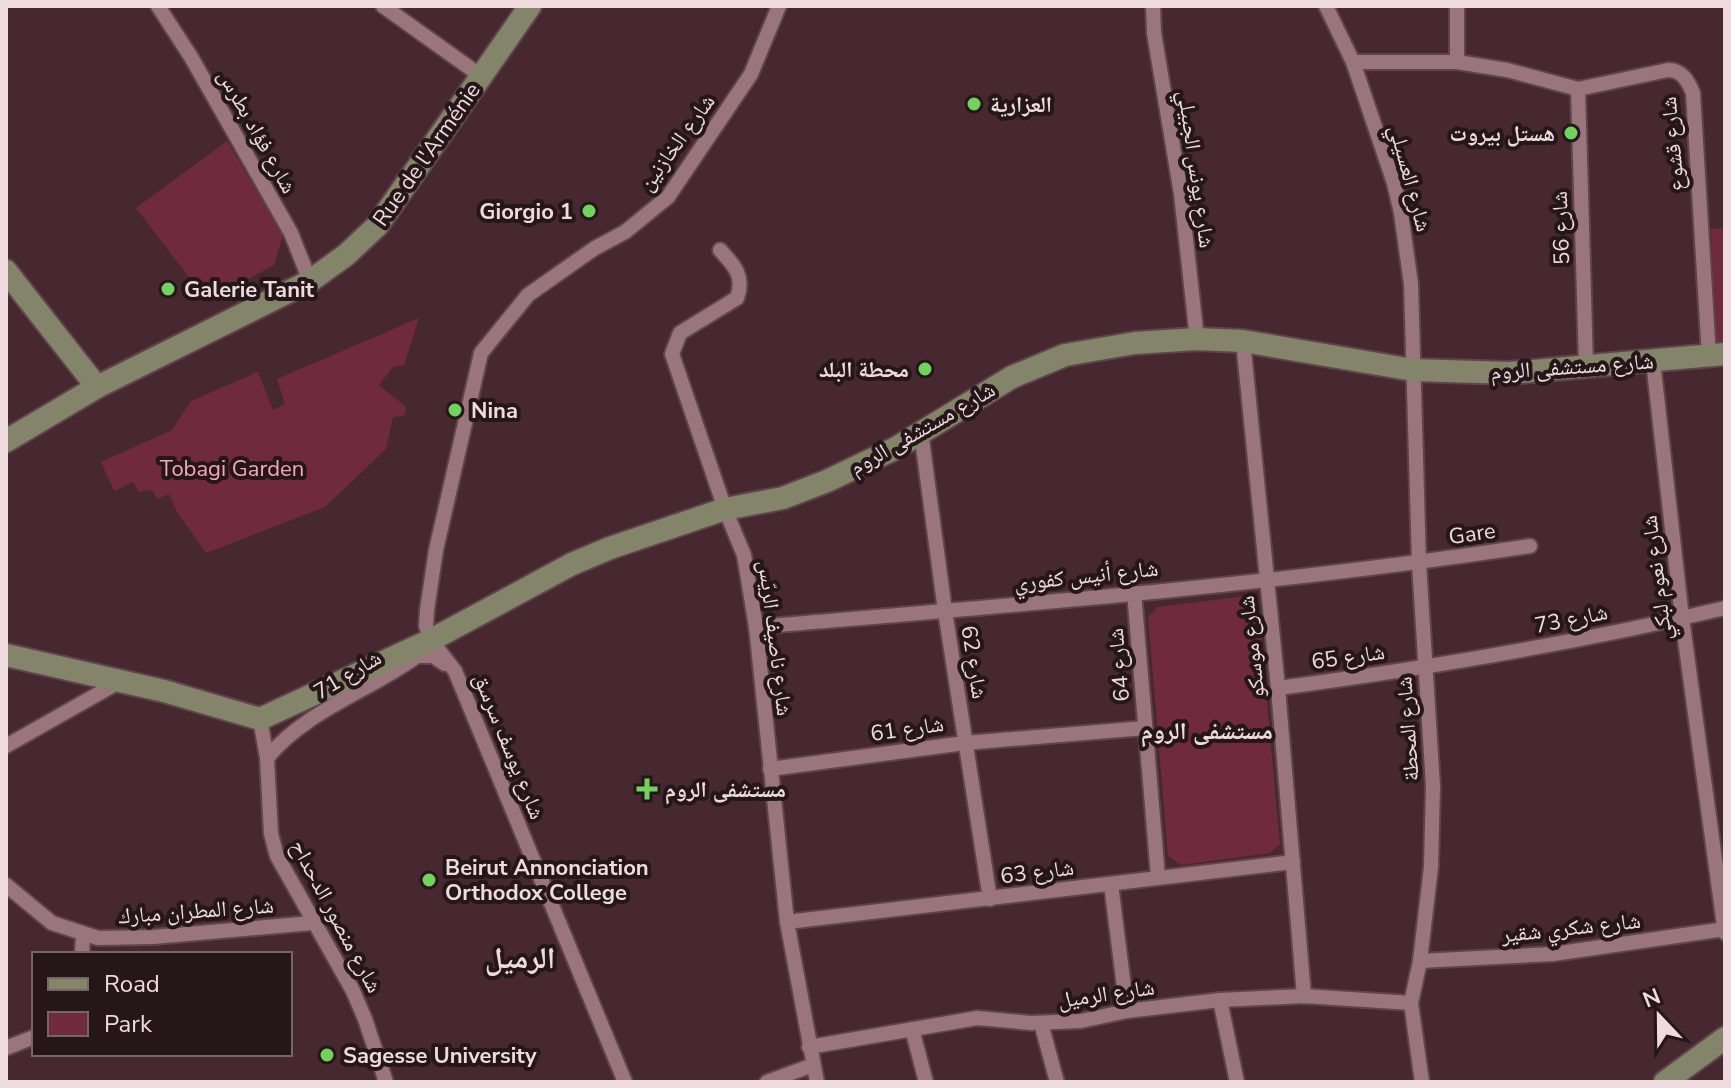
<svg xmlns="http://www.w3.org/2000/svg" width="1731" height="1088" viewBox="0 0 1731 1088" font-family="'Nunito Sans','Noto Naskh Arabic',sans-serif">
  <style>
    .green { fill: #6f2a3e }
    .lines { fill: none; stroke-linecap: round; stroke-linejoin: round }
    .street-casing { stroke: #5f454b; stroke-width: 18 }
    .secondary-casing { stroke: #5f454b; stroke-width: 26 }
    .street { stroke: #9a757c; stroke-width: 14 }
    .secondary { stroke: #838469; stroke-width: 22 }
    .poi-dot { fill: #71d35e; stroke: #241619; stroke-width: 3 }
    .labels { text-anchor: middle; stroke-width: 8; stroke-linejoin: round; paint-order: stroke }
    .poi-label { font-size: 22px; font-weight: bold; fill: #efdade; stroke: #241619; text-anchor: start }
    .street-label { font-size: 22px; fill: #efdade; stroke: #241619 }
    .park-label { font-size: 22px; fill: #f3a8b9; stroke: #241619 }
    .neighbourhood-label { font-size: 24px; font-weight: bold; fill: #efdade; stroke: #241619 }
    .district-label { font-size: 30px; font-weight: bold; fill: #efdade; stroke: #241619 }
  </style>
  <rect width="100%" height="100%" fill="#472830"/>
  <g class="green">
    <path d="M 227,141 L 283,235 L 274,265 L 207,301 L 136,208 Z"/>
    <path d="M 1725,228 L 1725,341 L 1716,342 L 1711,229 Z"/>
    <path d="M 419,318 L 404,365 L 393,367 L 379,385 L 406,407 L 404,416 L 393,417 L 386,449 L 325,507 L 206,553 L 177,512 L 169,494 L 157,499 L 152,490 L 139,492 L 133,482 L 114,491 L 101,462 L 172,430 L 191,401 L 258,372 L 273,410 L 285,404 L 277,379 Z"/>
    <path d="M 1246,596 L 1258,605 L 1280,844 L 1270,853 L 1181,865 L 1168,856 L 1148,617 L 1158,607 Z"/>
  </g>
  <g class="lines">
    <g class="street-casing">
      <g id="street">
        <path d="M 158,6 L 191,57 L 291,233 L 310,281"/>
        <path d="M 383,6 L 481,76"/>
        <path d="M 1153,6 L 1154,33 L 1181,194 L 1197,339"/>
        <path d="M 1326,6 L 1353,62 L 1394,183 L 1401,213 L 1411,284 L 1419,563 L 1433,786 L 1431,867 L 1420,961 L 1411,1003 L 1422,1082"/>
        <path d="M 1457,6 L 1457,62"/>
        <path d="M 1353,62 L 1457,62 L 1507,70 L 1578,89 L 1668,70 C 1682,70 1688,81 1693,93 L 1709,356"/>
        <path d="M 1578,89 L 1586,365"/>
        <path d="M 720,250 C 734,265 745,276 737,298 L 680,333 L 672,354 L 725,509 L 744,555 L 756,627 L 787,922 L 817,1082"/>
        <path d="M 1243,341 L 1278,688 L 1304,996"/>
        <path d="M 1653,361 L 1682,618 L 1725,933"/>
        <path d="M 921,432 L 945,611 L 990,899"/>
        <path d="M 1134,592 L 1158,877"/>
        <path d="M 756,627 C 1014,605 1274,585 1530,546"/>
        <path d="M 1278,688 C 1428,668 1577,643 1725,608"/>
        <path d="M 260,719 L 267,758 L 271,834 L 277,856 L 353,991 L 365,1019 L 386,1082"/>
        <path d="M 6,746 L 119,682"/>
        <path d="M 267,758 C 305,711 369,691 417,656 L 433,656 L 445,664"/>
        <path d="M 770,769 L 965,743 L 1145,728"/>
        <path d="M 1111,884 L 1127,1011"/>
        <path d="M 6,885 L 52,923 L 98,938 L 153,937 L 312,923"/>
        <path d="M 787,922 L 1293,862"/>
        <path d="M 82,954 L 83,935"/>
        <path d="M 1420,961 L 1553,954 L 1725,929"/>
        <path d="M 1220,1000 L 1237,1082"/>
        <path d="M 1041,1023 L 1057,1082"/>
        <path d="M 912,1029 L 926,1082"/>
        <path d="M 809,1047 L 977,1018 L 1031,1023 L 1081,1021 L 1127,1011 L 1220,1000 L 1304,996 L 1411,1003"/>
        <path d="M 6,1048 L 34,1037"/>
        <path d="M 625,1082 L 455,671 L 431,640 L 426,626 L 427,610 L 436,550 L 481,353 L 528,295 L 595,248 L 625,232 L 668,197 L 751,74 L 779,6"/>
        <path d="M 767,1082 L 813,1065"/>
      </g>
    </g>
    <g class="secondary-casing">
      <g id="secondary">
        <path d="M 6,271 L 97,387"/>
        <path d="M 6,441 L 97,387 L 310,281 L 346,255 L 377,226 L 530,6"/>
        <path d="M 6,655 L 164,691 L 260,719 L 431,640 L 572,564 L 610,548 L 725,509 L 783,498 L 827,481 L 896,448 L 1012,377 L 1065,355 L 1135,343 L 1197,339 L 1243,341 L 1413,370 L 1509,373 L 1725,354"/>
        <path d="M 1665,1082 L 1725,1038"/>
      </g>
    </g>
    <use href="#street" class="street"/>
    <use href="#secondary" class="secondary"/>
  </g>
  <g class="poi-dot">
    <circle cx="974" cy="104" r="8"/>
    <circle cx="1571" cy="133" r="8"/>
    <circle cx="589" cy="211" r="8"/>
    <circle cx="168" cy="289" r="8"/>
    <circle cx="925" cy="369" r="8"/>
    <circle cx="455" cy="410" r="8"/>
    <path d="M643 777h8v8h8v8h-8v8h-8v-8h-8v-8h8z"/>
    <circle cx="429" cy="880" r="8"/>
    <circle cx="327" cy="1055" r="8"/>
  </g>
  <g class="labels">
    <g class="poi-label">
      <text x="990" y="112">العزارية</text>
      <text x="1555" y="141" text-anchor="end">هستل بيروت</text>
      <text x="573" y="219" text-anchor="end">Giorgio 1</text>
      <text x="184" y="297">Galerie Tanit</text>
      <text x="909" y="377" text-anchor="end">محطة البلد</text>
      <text x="471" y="418">Nina</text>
      <text x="665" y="797">مستشفى الروم</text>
      <text x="445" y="875">Beirut Annonciation<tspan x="445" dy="25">Orthodox College</tspan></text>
      <text x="343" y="1063">Sagesse University</text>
    </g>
    <g class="street-label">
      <text transform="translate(258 131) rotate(61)" y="8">شارع فؤاد بطرس</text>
      <text transform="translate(676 142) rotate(-54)" y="8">شارع الخازنين</text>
      <text transform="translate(1672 144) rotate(-95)" y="8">شارع قشوع</text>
      <text transform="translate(426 154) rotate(-55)" y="8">Rue de l'Arménie</text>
      <text transform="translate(1197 169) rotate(82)" y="8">شارع يونس الجبيلي</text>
      <text transform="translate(1411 178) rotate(75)" y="8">شارع العسيلي</text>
      <text transform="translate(1560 228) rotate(-92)" y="8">شارع 56</text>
      <text transform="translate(1572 366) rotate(-4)" y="8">شارع مستشفى الروم</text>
      <text transform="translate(922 428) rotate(-30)" y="8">شارع مستشفى الروم</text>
      <text transform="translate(1472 533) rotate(-8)" y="8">Gare</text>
      <text transform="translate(1086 575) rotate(-6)" y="8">شارع أنيس كفوري</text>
      <text transform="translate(1656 578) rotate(-97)" y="8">شارع نعوم لبكي</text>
      <text transform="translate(1571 618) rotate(-11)" y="8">شارع 73</text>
      <text transform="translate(776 638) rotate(83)" y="8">شارع ناصيف الريّس</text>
      <text transform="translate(1251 647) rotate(-96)" y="8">شارع موسكو</text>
      <text transform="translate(1348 656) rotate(-8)" y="8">شارع 65</text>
      <text transform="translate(975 662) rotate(81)" y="8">شارع 62</text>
      <text transform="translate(1118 665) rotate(-95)" y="8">شارع 64</text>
      <text transform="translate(347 674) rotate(-31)" y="8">شارع 71</text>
      <text transform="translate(907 728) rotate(-8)" y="8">شارع 61</text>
      <text transform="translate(1407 729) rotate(-94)" y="8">شارع المحطة</text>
      <text transform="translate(510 746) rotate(68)" y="8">شارع يوسف سرسق</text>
      <text transform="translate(1037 871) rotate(-7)" y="8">شارع 63</text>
      <text transform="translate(196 910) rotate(-4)" y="8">شارع المطران مبارك</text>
      <text transform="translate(337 916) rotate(62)" y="8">شارع منصور الدحداح</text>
      <text transform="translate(1571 927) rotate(-6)" y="8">شارع شكري شقير</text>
      <text transform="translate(1106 993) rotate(-8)" y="8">شارع الرميل</text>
    </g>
    <g class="park-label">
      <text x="232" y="476">Tobagi Garden</text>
    </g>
    <g class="neighbourhood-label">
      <text x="1207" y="739">مستشفى الروم</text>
    </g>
    <g class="district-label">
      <text x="520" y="968">الرميل</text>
    </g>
  </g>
  <rect width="1731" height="1088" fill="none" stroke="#efdade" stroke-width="16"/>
  <rect x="32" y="952" width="260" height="104" fill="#241619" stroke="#756468" stroke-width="2"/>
  <rect x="48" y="978" width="40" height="12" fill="#838469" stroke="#756468" stroke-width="2"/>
  <text x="104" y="992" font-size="24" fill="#efdade">Road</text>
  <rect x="48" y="1012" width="40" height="24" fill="#6f2a3e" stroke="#756468" stroke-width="2"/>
  <text x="104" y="1032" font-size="24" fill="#efdade">Park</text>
  <g transform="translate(1659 1016) rotate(338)" stroke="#241619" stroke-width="6" paint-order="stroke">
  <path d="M0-6L14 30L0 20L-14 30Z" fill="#efdade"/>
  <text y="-12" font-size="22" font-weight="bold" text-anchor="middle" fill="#efdade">N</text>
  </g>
</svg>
